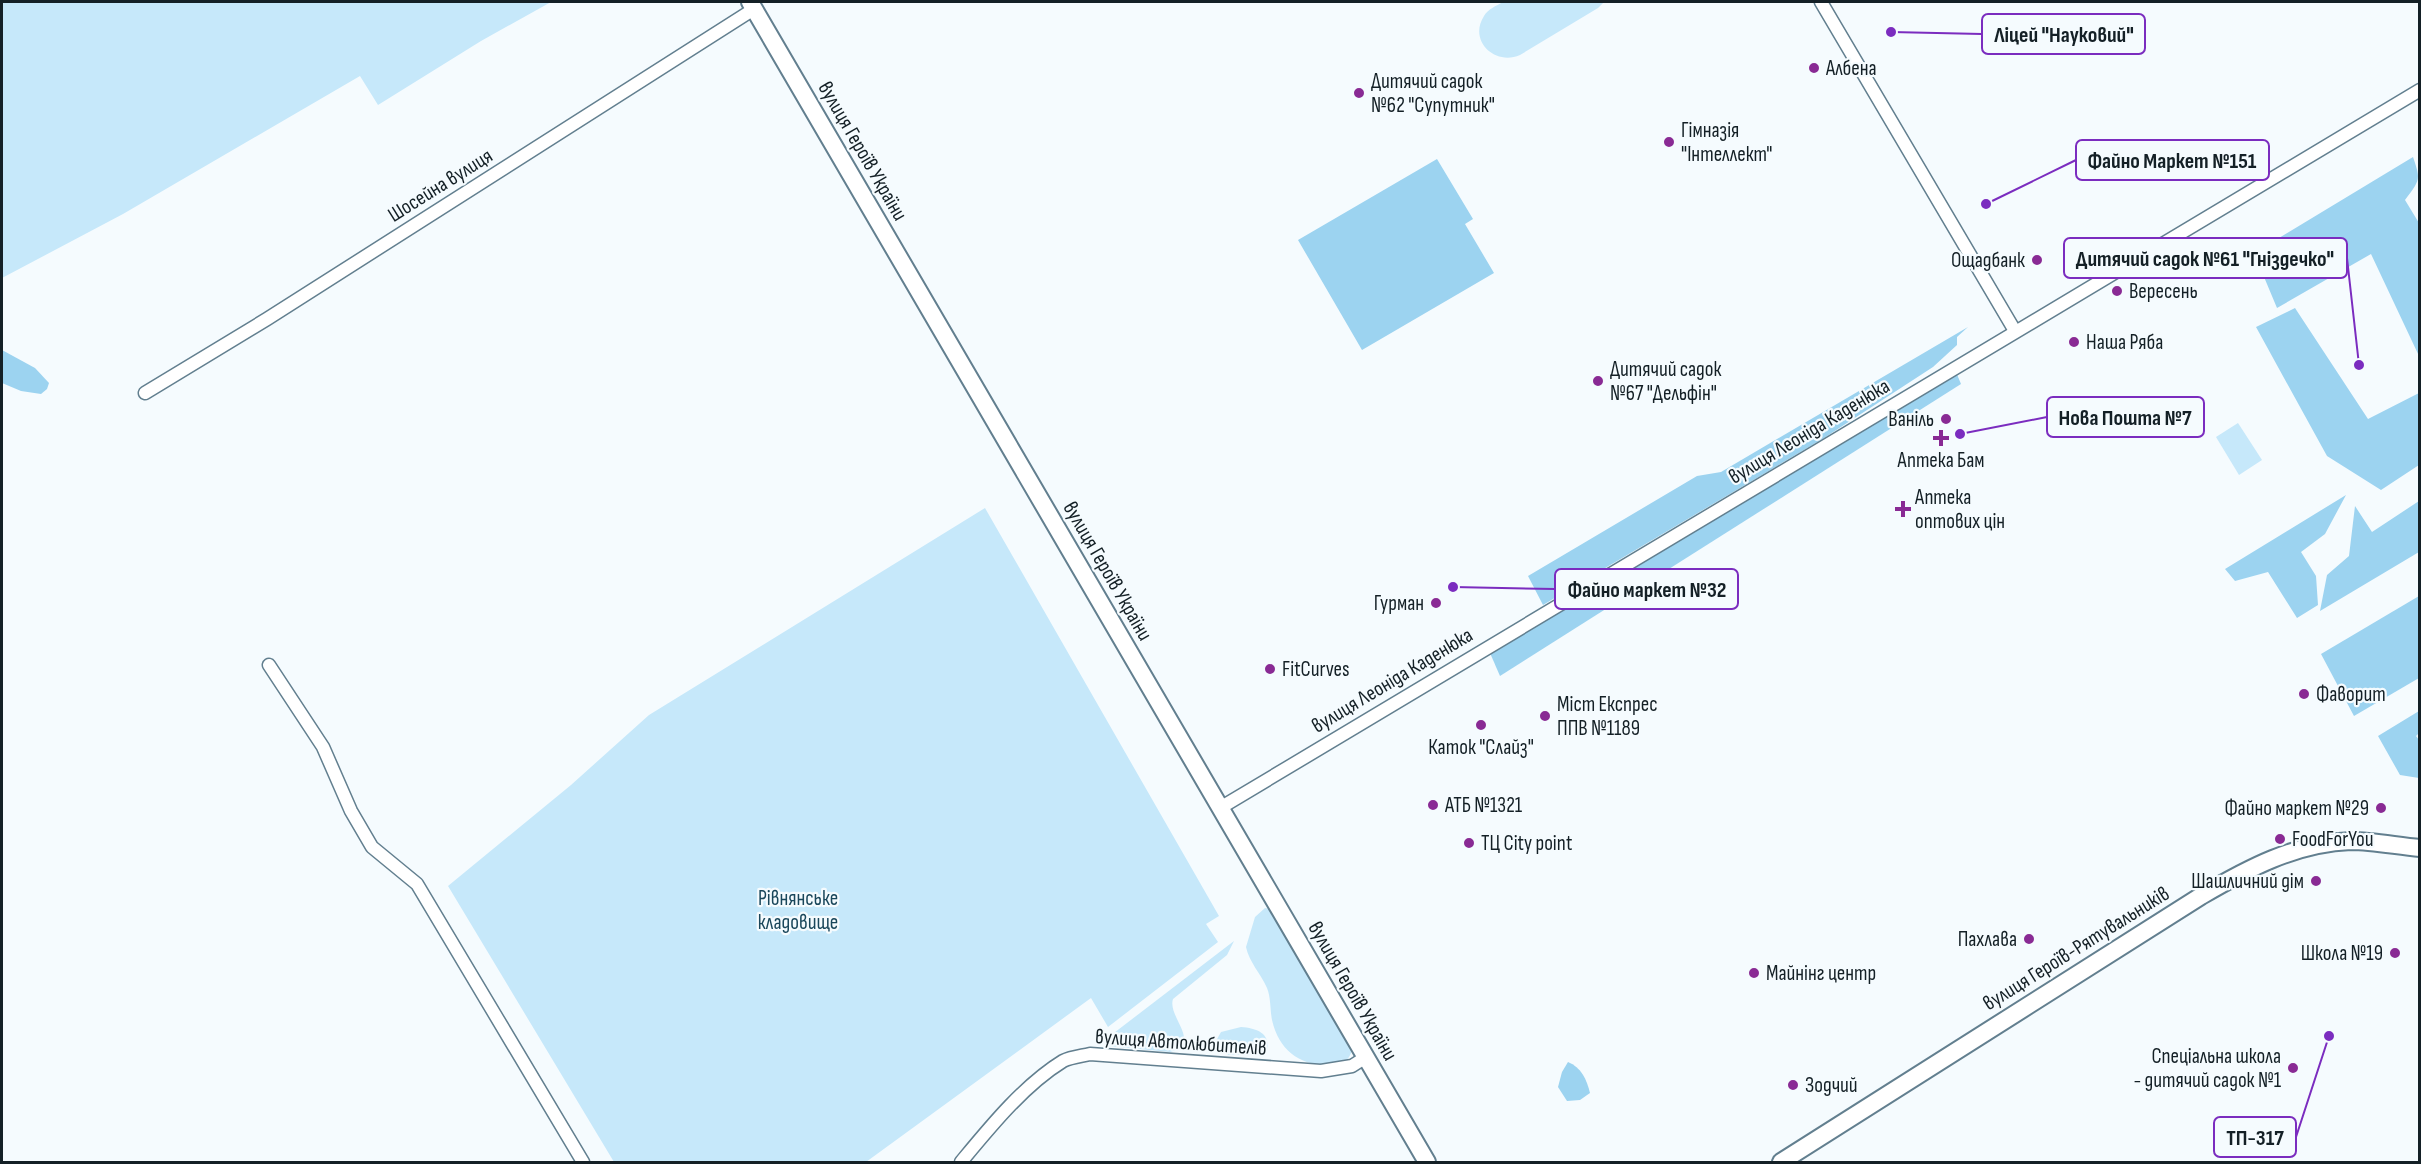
<svg xmlns="http://www.w3.org/2000/svg" width="2421" height="1164" viewBox="0 0 2421 1164" font-family="'Sofia Sans Condensed',sans-serif">
  <style>
    .green { fill: #c6e8fa }
    .forest { fill: #9cd3f0 }
    .lines { fill: none; stroke-linecap: round; stroke-linejoin: round }
    .minor-casing { stroke: #627f8f; stroke-width: 15 }
    .secondary-casing { stroke: #627f8f; stroke-width: 20 }
    .minor { stroke: #fff; stroke-width: 12 }
    .secondary { stroke: #fff; stroke-width: 16 }
    .poi-dot { fill: #892a94; stroke: #f5fbfe; stroke-width: 2 }
    .labels { text-anchor: middle; stroke-width: 4.5; stroke-linejoin: round; paint-order: stroke }
    .poi-label { font-size: 21px; fill: #142026; stroke: #f5fbfe; text-anchor: start }
    .street-label { font-size: 21px; fill: #142026; stroke: #f5fbfe }
    .park-label { font-size: 21px; fill: #1a475b; stroke: #f5fbfe }
    .leader { fill: none; stroke: #7b2cbf; stroke-width: 2 }
    .callout-dot { fill: #7b2cbf; stroke: #f5fbfe; stroke-width: 2 }
    .callout { fill: #f5fbfe; stroke: #7b2cbf; stroke-width: 2 }
    .callout-label { font-size: 22px; text-anchor: middle; font-weight: bold; fill: #142026 }
  </style>
  <rect width="100%" height="100%" fill="#f5fbfe"/>
  <g class="green">
    <path d="M 2,2 L 551,2 L 481,41 L 378,105 L 360,76 L 123,214 L 2,278 Z"/>
    <path d="M 1503,2 L 1604,2 L 1598,8 L 1520,55 C 1495,66 1468,41 1484,16 C 1488,9 1496,6 1503,2 Z"/>
    <path d="M 2238,423 L 2262,460 L 2239,475 L 2216,437 Z"/>
    <path d="M 985,508 L 1219,916 L 1206,924 L 1218,942 L 1108,1027 L 1091,998 L 866,1162 L 614,1162 L 448,886 L 571,785 L 649,715 Z"/>
    <path d="M 1265,908 L 1270,909 L 1352,1050 C 1349,1062 1339,1067 1328,1066 C 1298,1064 1279,1050 1272,1020 C 1270,1010 1271,998 1267,988 C 1261,974 1249,962 1246,947 L 1255,917 Z"/>
    <path d="M 1234,941 L 1227,955 L 1173,999 C 1167,1017 1203,1043 1170,1052 L 1109,1046 L 1107,1042 L 1110,1036 Z"/>
    <path d="M 1241,1027 C 1256,1028 1271,1033 1267,1051 L 1264,1054 L 1229,1055 L 1220,1050 L 1216,1041 L 1221,1032 Z"/>
  </g>
  <g class="forest">
    <path d="M 2413,157 C 2421,180 2420,180 2405,200 L 2419,223 L 2419,356 L 2371,254 L 2277,308 L 2254,253 Z"/>
    <path d="M 1437,159 L 1473,219 L 1465,224 L 1494,273 L 1362,350 L 1298,240 Z"/>
    <path d="M 2295,308 L 2368,419 L 2419,393 L 2419,465 L 2381,490 L 2327,456 L 2256,327 Z"/>
    <path d="M 1968,327 L 1957,337 L 1957,345 L 1933,367 L 1824,438 L 1543,605 L 1528,576 L 1697,476 L 1721,472 Z"/>
    <path d="M 2,350 L 35,368 L 49,383 L 47,389 L 41,394 L 21,391 L 2,383 Z"/>
    <path d="M 1956,372 L 1961,384 L 1500,676 L 1490,653 Z"/>
    <path d="M 2346,495 L 2325,534 L 2301,552 L 2316,576 L 2318,605 L 2297,618 L 2268,572 L 2235,581 L 2225,569 Z"/>
    <path d="M 2419,501 L 2419,552 L 2320,611 L 2327,575 L 2349,556 L 2355,506 L 2372,532 Z"/>
    <path d="M 2419,596 L 2419,678 L 2354,716 L 2321,654 Z"/>
    <path d="M 2419,711 L 2419,733 L 2416,736 L 2419,740 L 2419,778 L 2400,775 L 2378,736 Z"/>
    <path d="M 1568,1062 C 1581,1067 1587,1080 1590,1093 L 1580,1100 L 1567,1101 L 1558,1087 L 1562,1072 Z"/>
  </g>
  <g class="lines">
    <g class="minor-casing">
      <g id="minor">
        <path d="M 1821,2 L 2015,331"/>
        <path d="M 145,393 L 267,319 L 754,9"/>
        <path d="M 269,665 L 323,747 L 351,811 L 372,847 L 417,884 L 583,1162"/>
        <path d="M 1220,808 L 2420,90"/>
        <path d="M 961,1162 C 990,1127 1024,1085 1063,1061 C 1071,1057 1082,1056 1090,1054 L 1321,1071 L 1352,1066 L 1366,1057"/>
      </g>
    </g>
    <g class="secondary-casing">
      <g id="secondary">
        <path d="M 750,2 L 1427,1162"/>
        <path d="M 1781,1162 L 2201,896 C 2247,869 2295,843 2351,841 C 2373,841 2397,846 2420,848"/>
      </g>
    </g>
    <use href="#minor" class="minor"/>
    <use href="#secondary" class="secondary"/>
  </g>
  <g class="poi-dot">
    <circle cx="1814" cy="68" r="6"/>
    <circle cx="1359" cy="93" r="6"/>
    <circle cx="1669" cy="142" r="6"/>
    <circle cx="2037" cy="260" r="6"/>
    <circle cx="2117" cy="291" r="6"/>
    <circle cx="2074" cy="342" r="6"/>
    <circle cx="1598" cy="381" r="6"/>
    <circle cx="1946" cy="419" r="6"/>
    <path d="M1938 429h6v6h6v6h-6v6h-6v-6h-6v-6h6z"/>
    <path d="M1900 500h6v6h6v6h-6v6h-6v-6h-6v-6h6z"/>
    <circle cx="1436" cy="603" r="6"/>
    <circle cx="1270" cy="669" r="6"/>
    <circle cx="2304" cy="694" r="6"/>
    <circle cx="1545" cy="716" r="6"/>
    <circle cx="1481" cy="725" r="6"/>
    <circle cx="1433" cy="805" r="6"/>
    <circle cx="2381" cy="808" r="6"/>
    <circle cx="2280" cy="839" r="6"/>
    <circle cx="1469" cy="843" r="6"/>
    <circle cx="2316" cy="881" r="6"/>
    <circle cx="2029" cy="939" r="6"/>
    <circle cx="2395" cy="953" r="6"/>
    <circle cx="1754" cy="973" r="6"/>
    <circle cx="2293" cy="1068" r="6"/>
    <circle cx="1793" cy="1085" r="6"/>
  </g>
  <g class="labels">
    <g class="poi-label">
      <text x="1826" y="75">Албена</text>
      <text x="1371" y="88">Дитячий садок<tspan x="1371" dy="24">№62 "Супутник"</tspan></text>
      <text x="1681" y="137">Гімназія<tspan x="1681" dy="24">"Інтеллект"</tspan></text>
      <text x="2025" y="267" text-anchor="end">Ощадбанк</text>
      <text x="2129" y="298">Вересень</text>
      <text x="2086" y="349">Наша Ряба</text>
      <text x="1610" y="376">Дитячий садок<tspan x="1610" dy="24">№67 "Дельфін"</tspan></text>
      <text x="1934" y="426" text-anchor="end">Ваніль</text>
      <text x="1941" y="467" text-anchor="middle">Аптека Бам</text>
      <text x="1915" y="504">Аптека<tspan x="1915" dy="24">оптових цін</tspan></text>
      <text x="1424" y="610" text-anchor="end">Гурман</text>
      <text x="1282" y="676">FitCurves</text>
      <text x="2316" y="701">Фаворит</text>
      <text x="1557" y="711">Міст Експрес<tspan x="1557" dy="24">ППВ №1189</tspan></text>
      <text x="1481" y="754" text-anchor="middle">Каток "Слайз"</text>
      <text x="1445" y="812">АТБ №1321</text>
      <text x="2369" y="815" text-anchor="end">Файно маркет №29</text>
      <text x="2292" y="846">FoodForYou</text>
      <text x="1481" y="850">ТЦ City point</text>
      <text x="2304" y="888" text-anchor="end">Шашличний дім</text>
      <text x="2017" y="946" text-anchor="end">Пахлава</text>
      <text x="2383" y="960" text-anchor="end">Школа №19</text>
      <text x="1766" y="980">Майнінг центр</text>
      <text x="2281" y="1063" text-anchor="end">Спеціальна школа<tspan x="2281" dy="24">- дитячий садок №1</tspan></text>
      <text x="1805" y="1092">Зодчий</text>
    </g>
    <g class="street-label">
      <text transform="translate(863 151) rotate(60)" y="7">вулиця Героїв України</text>
      <text transform="translate(440 185) rotate(-32)" y="7">Шосейна вулиця</text>
      <text transform="translate(1809 431) rotate(-31)" y="7">вулиця Леоніда Каденюка</text>
      <text transform="translate(1108 571) rotate(60)" y="7">вулиця Героїв України</text>
      <text transform="translate(1392 680) rotate(-31)" y="7">вулиця Леоніда Каденюка</text>
      <text transform="translate(2076 948) rotate(-32)" y="7">вулиця Героїв-Рятувальників</text>
      <text transform="translate(1353 991) rotate(60)" y="7">вулиця Героїв України</text>
      <text transform="translate(1181 1042) rotate(4)" y="7">вулиця Автолюбителів</text>
    </g>
    <g class="park-label">
      <text x="798" y="905">Рівнянське<tspan x="798" dy="24">кладовище</tspan></text>
    </g>
  </g>
  <path class="leader" d="M1891 32L1982 34M1986 204L2076 160M2359 365L2347 258M1960 434L2047 417M1453 587L1555 589M2329 1036L2296 1137"/>
  <g class="callout-dot">
    <circle cx="1891" cy="32" r="6"/>
    <circle cx="1986" cy="204" r="6"/>
    <circle cx="2359" cy="365" r="6"/>
    <circle cx="1960" cy="434" r="6"/>
    <circle cx="1453" cy="587" r="6"/>
    <circle cx="2329" cy="1036" r="6"/>
  </g>
  <g class="callout">
    <rect x="1982" y="14" width="163" height="40" rx="6"/>
    <rect x="2076" y="140" width="193" height="40" rx="6"/>
    <rect x="2064" y="238" width="283" height="40" rx="6"/>
    <rect x="2047" y="397" width="157" height="40" rx="6"/>
    <rect x="1555" y="569" width="183" height="40" rx="6"/>
    <rect x="2214" y="1117" width="82" height="40" rx="6"/>
  </g>
  <g class="callout-label">
    <text x="2064" y="42">Ліцей "Науковий"</text>
    <text x="2172" y="168">Файно Маркет №151</text>
    <text x="2205" y="266">Дитячий садок №61 "Гніздечко"</text>
    <text x="2125" y="425">Нова Пошта №7</text>
    <text x="1647" y="597">Файно маркет №32</text>
    <text x="2255" y="1145">ТП-317</text>
  </g>
  <rect width="2421" height="1164" fill="none" stroke="#142026" stroke-width="6"/>
</svg>
